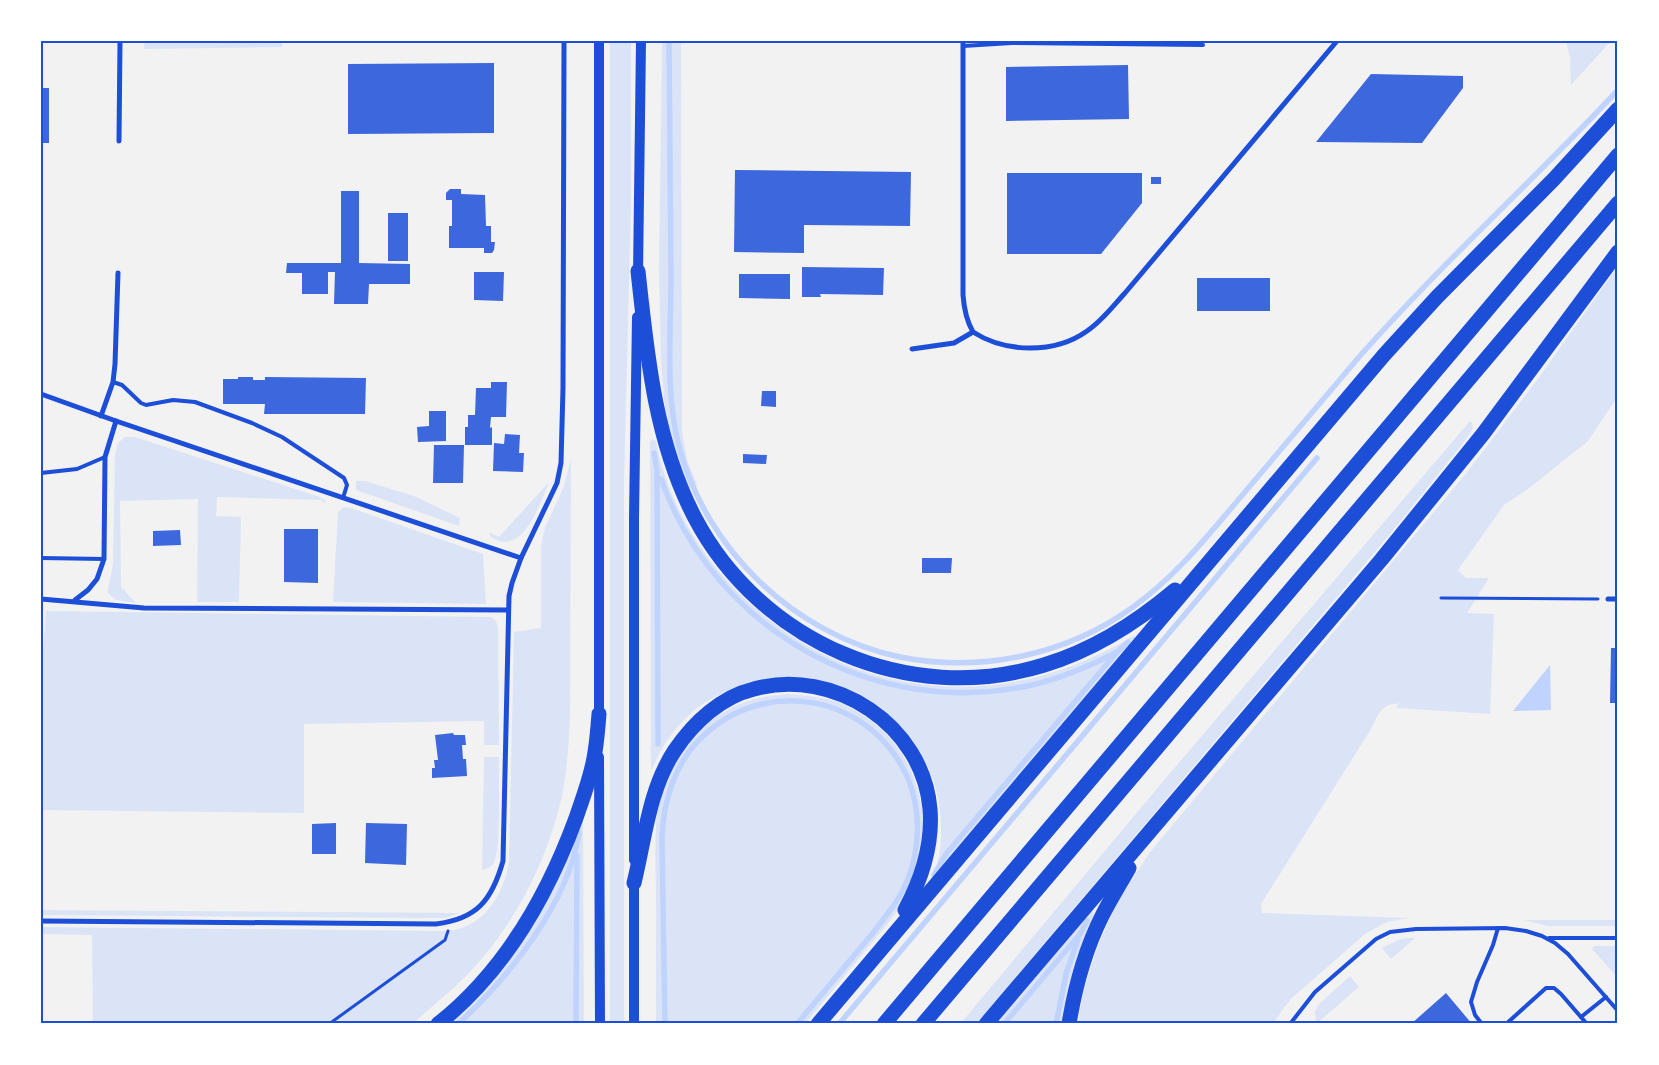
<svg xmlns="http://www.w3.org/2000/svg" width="1659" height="1065" viewBox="0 0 1659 1065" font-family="'Golos Text',sans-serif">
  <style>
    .green { fill: #dbe4f7 }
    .water { fill: #bfd3fe }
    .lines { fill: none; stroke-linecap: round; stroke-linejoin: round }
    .stream { stroke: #bfd3fe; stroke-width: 5.5 }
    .building { fill: #3d67dc }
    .path { stroke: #1d4ed8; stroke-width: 3 }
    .service { stroke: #1d4ed8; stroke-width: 4 }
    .minor { stroke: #1d4ed8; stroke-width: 5 }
    .secondary { stroke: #1d4ed8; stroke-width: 10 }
    .motorway { stroke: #1d4ed8; stroke-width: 15 }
    .neatline { fill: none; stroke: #1d4ed8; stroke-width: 2 }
  </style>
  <rect width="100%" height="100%" fill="#f2f2f2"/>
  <g class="green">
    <path d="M 145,41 L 282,41 L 282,47 L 144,49 Z"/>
    <path d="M 610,41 L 631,41 L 631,206 L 624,480 L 624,1024 L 610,1024 Z"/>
    <path d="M 662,41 L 681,41 L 682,431 L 687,460 L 697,485 L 688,489 L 671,436 L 664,400 L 661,361 L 659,269 Z"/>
    <path d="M 1566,41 L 1611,41 L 1571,85 L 1570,58 Z"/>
    <path d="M 1618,266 L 1618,396 L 1588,441 L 1528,489 L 1504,505 L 1458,570 L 1466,578 L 1489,578 L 1467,613 L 1494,614 L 1490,714 L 1396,708 L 1400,702 L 1397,704 C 1381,703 1377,717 1371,729 L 1261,904 L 1262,913 L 1409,918 L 1387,922 L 1365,934 L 1292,998 L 1283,1009 L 1273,1024 L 1078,1024 C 1083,980 1100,935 1121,897 C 1130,881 1141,867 1150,852 L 1468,471 L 1537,380 Z"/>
    <path d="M 1470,421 L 1472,423 L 1473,428 L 1465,441 L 1391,533 L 976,1024 L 960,1024 L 1160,785 Z"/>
    <path d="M 125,437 L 135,437 L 317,496 L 325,500 L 326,504 L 321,500 L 217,497 L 216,516 L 241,517 L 239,602 L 197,602 L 198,499 L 120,501 L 121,587 L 136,603 L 116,600 L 108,593 L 108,589 L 113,564 L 115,454 L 118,443 Z"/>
    <path d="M 651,439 L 656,441 C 666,495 694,546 732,586 C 841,700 999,718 1133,636 L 1135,637 L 1134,641 L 935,876 L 933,876 C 942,855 942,834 940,812 C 934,743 873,681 802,678 C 788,677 775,679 761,682 C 741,686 722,692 704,703 C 686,715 670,734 659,754 C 656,759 655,765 651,770 L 650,443 Z"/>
    <path d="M 571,459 L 570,716 C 569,743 567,769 562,796 C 547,862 514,927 466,976 C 449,993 430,1008 412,1024 L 93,1024 L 92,935 L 41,934 L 41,927 L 443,931 C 451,930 459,930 466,926 C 491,916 506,886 509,860 L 514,632 L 541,628 L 541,545 L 545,528 L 564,486 Z"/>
    <path d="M 356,481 L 365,481 L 414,496 L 460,518 L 459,526 L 356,490 Z"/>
    <path d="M 549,482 C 540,504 522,560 490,536 L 489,532 L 499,537 Z"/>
    <path d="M 344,507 L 351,508 L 483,554 L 486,604 L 333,602 L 338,512 Z"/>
    <path d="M 46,611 L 491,617 L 496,621 L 498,628 L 499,745 L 484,745 L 484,721 L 304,724 L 304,813 L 41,810 L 41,679 Z"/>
    <path d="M 789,694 C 808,696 828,697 845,705 C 930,745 944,845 893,917 L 805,1024 L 656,1024 C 656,982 656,940 656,898 C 656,870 654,841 657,814 C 659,800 664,787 670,774 C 686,738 716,709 755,699 C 766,696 778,695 789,694 Z"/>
    <path d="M 484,757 L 499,757 C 498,777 502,847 494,862 C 492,867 487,869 482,870 Z"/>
    <path d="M 582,821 L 583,821 L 584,1024 L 450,1024 C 512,968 555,899 582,821 Z"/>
    <path d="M 41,910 L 459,913 L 446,918 L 434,918 L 41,915 Z"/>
    <path d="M 1093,912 L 1094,916 C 1078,952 1069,985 1062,1024 L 996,1024 L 1090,913 Z"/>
    <path d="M 1524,920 L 1618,920 L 1618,926 L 1548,926 Z"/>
    <path d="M 1406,938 L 1415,938 L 1391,959 L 1382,948 L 1398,940 Z"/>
    <path d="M 1594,946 L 1618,946 L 1618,978 L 1592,949 Z"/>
    <path d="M 1350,976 L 1359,987 L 1316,1024 L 1315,1011 L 1318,1005 Z"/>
  </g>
  <path class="water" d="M 1550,665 L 1551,710 L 1513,711 Z"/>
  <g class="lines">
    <g class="stream">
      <path d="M 669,41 C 670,120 671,199 671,278 C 671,332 665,394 679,446 C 706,550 795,635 900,657 C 981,673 1067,655 1133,607 C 1175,577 1206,538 1239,499 C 1279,451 1319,404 1359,357 C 1441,264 1533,181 1618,90"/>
      <path d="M 654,453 L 657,470 L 658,744"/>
      <path d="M 661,479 C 715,631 875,720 1032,685 C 1062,678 1090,666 1117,652"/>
      <path d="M 934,875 L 946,854 L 1117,652 L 1128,642"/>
      <path d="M 458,1024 C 510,976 568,904 579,833"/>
      <path d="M 576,1024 L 577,856"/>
      <path d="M 665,1024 L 662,839 C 663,803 674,765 700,739 C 766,673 874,696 909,781 C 921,812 920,850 907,881 C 899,901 885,917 872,934 C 847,964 822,994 797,1024"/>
      <path d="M 839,1024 L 1317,458"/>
      <path d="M 1004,1024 L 1080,934 L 1087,921"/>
      <path d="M 1056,1024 L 1066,974 L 1078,939"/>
    </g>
  </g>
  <g class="building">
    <path d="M 494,63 L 494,133 L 348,134 L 348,64 Z"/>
    <path d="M 1128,65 L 1129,119 L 1006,121 L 1006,67 Z"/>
    <path d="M 1371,74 L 1463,76 L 1463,88 L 1422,143 L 1316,142 Z"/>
    <rect x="41" y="88" width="8" height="55"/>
    <path d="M 735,170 L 911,172 L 910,226 L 804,225 L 804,253 L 734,252 Z"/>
    <path d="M 1007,173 L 1142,173 L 1142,203 L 1101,254 L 1007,254 Z"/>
    <rect x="1151" y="177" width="10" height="7"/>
    <path d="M 450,189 L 461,189 L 461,194 L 485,195 L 486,226 L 491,226 L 491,242 L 495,242 L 494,250 L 492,253 L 484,253 L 484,248 L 449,248 L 449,226 L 452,226 L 452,200 L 446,200 L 446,193 Z"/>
    <path d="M 341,191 L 359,191 L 359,263 L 410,264 L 410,284 L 369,284 L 368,304 L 334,304 L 335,272 L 328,272 L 328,294 L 302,294 L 302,273 L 286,273 L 287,263 L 341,263 Z"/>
    <rect x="388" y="213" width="20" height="48"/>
    <path d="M 802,267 L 884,268 L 883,295 L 820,294 L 821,297 L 802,297 Z"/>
    <path d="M 474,272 L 504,272 L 503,301 L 474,300 Z"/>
    <path d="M 739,274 L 790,274 L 790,299 L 739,298 Z"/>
    <rect x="1197" y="278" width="73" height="33"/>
    <path d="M 238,377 L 253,377 L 253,380 L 265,380 L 265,377 L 366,378 L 365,414 L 264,414 L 265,404 L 223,404 L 223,379 L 238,379 Z"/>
    <path d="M 491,382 L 507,382 L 506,417 L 491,417 L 490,428 L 492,427 L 492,445 L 465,445 L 465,427 L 468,427 L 468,415 L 475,415 L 476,388 L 491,388 Z"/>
    <path d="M 762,391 L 776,391 L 776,407 L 761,406 Z"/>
    <path d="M 429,411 L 446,411 L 446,441 L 418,442 L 417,427 L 429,426 Z"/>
    <path d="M 505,434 L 520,435 L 519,453 L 524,453 L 523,472 L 493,471 L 494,443 L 504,444 Z"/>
    <path d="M 434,445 L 464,445 L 463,483 L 433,483 Z"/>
    <path d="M 743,454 L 767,455 L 766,464 L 743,463 Z"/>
    <path d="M 284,529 L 318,529 L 318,583 L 284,582 Z"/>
    <path d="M 180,530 L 181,545 L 153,546 L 153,531 Z"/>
    <path d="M 922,558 L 952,558 L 951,573 L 922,573 Z"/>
    <path d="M 1611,648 L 1618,648 L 1618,703 L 1610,703 Z"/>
    <path d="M 453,733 L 454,735 L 465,735 L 466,745 L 462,745 L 463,759 L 466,759 L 467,776 L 432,778 L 432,768 L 435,768 L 434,760 L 438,760 L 435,735 Z"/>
    <path d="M 336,823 L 336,854 L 312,854 L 312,824 Z"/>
    <path d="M 366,823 L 407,824 L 406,865 L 365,863 Z"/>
    <path d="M 1446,993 L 1472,1024 L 1411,1024 Z"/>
  </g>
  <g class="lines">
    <g class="path">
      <path d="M 1441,598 L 1598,599"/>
      <path d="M 329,1024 L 445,940 L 448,931"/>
    </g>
    <g class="service">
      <path d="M 963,46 L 1012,43 L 1203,45"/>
      <path d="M 113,382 L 122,385 L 141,403 L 146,405 L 173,400 L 195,402 L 252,423 L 282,437 L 344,478 L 347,485 L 343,498"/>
      <path d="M 41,473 L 77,469 L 105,457"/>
      <path d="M 41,558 L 104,559"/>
      <path d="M 1549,938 L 1618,938"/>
      <path d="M 1581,1017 L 1606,997"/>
      <path d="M 1290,1024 L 1315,992 L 1376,939 L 1390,932 L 1416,929 L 1505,928 L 1526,931 L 1542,936 L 1555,943 L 1568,954 L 1618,1011"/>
      <path d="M 1482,1024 L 1475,1015 L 1471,1002 L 1477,982 L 1493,945 L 1498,928"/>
      <path d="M 1506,1024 L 1546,988 L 1554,988 L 1561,994 L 1587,1024"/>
    </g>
    <g class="minor">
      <path d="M 119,141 L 120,41"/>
      <path d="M 973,332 C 1006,353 1055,354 1087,331 C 1102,321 1113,306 1125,293 L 1337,41"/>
      <path d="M 912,349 L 954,343 L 973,332 C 966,320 964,309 963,295 L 963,41"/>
      <path d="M 41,394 L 116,421 L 521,558"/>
      <path d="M 101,416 L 113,382 L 115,364 L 118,273"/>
      <path d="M 41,599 L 144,608 L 507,610"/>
      <path d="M 1608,599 L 1618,599"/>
      <path d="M 75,600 L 88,590 L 97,579 L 104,559 L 105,457 L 116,421"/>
      <path d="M 41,921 L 436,924 C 477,919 492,900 503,861 L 509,596 L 512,583 L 521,558 L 557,483 L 561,463 L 563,388 L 564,41"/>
    </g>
    <g class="secondary">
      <path d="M 599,41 L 599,720"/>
      <path d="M 638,275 L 641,41"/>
      <path d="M 599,757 L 600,1024"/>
      <path d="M 634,860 L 634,518 L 637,317"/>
      <path d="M 634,877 L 634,1024"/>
    </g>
    <g class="motorway">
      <path d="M 638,271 C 647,355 655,442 695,518 C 760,642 909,707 1044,665 C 1094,650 1136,623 1175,590"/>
      <path d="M 634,883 C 645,838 649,789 675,750 C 694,722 721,697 754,689 C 834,667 923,725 930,809 C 933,845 921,880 905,910"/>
      <path d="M 438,1024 C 505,971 547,897 576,818 C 583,797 592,775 595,752 C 597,740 598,727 599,714"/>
      <path d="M 818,1024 L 1384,355 L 1437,297 L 1554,179 L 1618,109"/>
      <path d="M 884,1024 L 1618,155"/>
      <path d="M 923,1024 L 1618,203"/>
      <path d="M 986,1024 L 1381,560 L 1483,434 L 1618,252"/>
      <path d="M 1069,1024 C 1075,987 1085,950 1102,916 C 1110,900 1120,884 1129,868"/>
    </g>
  </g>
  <rect width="1659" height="1065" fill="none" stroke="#ffffff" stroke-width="85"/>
  <rect x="42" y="42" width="1574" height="980" class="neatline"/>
</svg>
